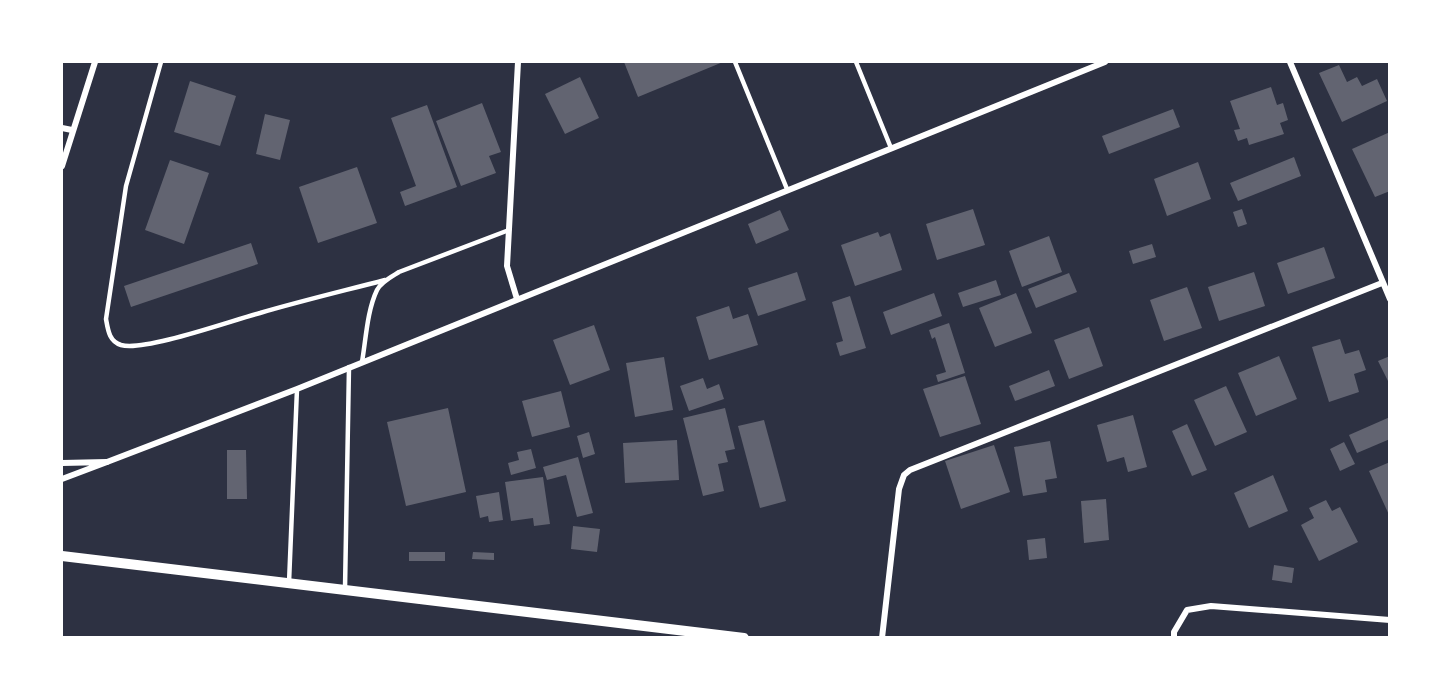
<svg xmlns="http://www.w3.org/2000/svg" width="1451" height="699" viewBox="0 0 1451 699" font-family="'Fira Sans Condensed',sans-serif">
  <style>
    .building { fill: #626471 }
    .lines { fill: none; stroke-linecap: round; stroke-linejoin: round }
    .service { stroke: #fff; stroke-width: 4.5 }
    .minor { stroke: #fff; stroke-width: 6 }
    .tertiary { stroke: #fff; stroke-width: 10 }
  </style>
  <rect width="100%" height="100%" fill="#2d3142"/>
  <g class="building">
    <path d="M 624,62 L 723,62 L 638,97 Z"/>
    <path d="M 1339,65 L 1347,82 L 1357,77 L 1362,86 L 1377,79 L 1387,101 L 1342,122 L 1319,73 Z"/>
    <path d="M 580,77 L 599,118 L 565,134 L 545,94 Z"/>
    <path d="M 190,81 L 236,96 L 220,146 L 174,132 Z"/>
    <path d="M 1271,87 L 1277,105 L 1283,103 L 1288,120 L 1280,123 L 1284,134 L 1249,145 L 1247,138 L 1238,141 L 1234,130 L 1240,129 L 1230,101 Z"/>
    <path d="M 482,103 L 501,152 L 489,156 L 496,173 L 461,186 L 436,121 Z"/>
    <path d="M 427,105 L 457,187 L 405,206 L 400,192 L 416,186 L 391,118 Z"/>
    <path d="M 1173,109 L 1180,127 L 1109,154 L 1102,136 Z"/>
    <path d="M 265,114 L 290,120 L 280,160 L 256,154 Z"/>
    <path d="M 1390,132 L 1390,191 L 1375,197 L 1352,149 Z"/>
    <path d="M 1294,157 L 1301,176 L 1238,201 L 1230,183 Z"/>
    <path d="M 170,160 L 209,173 L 184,244 L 145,230 Z"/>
    <path d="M 1198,162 L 1211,199 L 1167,216 L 1154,179 Z"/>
    <path d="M 357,167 L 377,223 L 318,243 L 299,187 Z"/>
    <path d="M 973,209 L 985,245 L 937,260 L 926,224 Z"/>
    <path d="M 1242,209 L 1247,224 L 1238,227 L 1233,212 Z"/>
    <path d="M 780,210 L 789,230 L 756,244 L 748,224 Z"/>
    <path d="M 878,232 L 880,237 L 890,233 L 902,270 L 855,286 L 841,245 Z"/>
    <path d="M 1049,236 L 1062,272 L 1022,287 L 1009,251 Z"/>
    <path d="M 251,243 L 258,264 L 131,307 L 124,286 Z"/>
    <path d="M 1152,244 L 1156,257 L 1133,264 L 1129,251 Z"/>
    <path d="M 1324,247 L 1335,278 L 1288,294 L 1277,263 Z"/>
    <path d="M 797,272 L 806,300 L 758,316 L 748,288 Z"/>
    <path d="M 1254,272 L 1265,306 L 1219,321 L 1208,287 Z"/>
    <path d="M 1069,273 L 1077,292 L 1036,308 L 1028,289 Z"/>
    <path d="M 996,280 L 1001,295 L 963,307 L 958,293 Z"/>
    <path d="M 1187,287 L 1202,328 L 1164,341 L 1150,300 Z"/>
    <path d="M 934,293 L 942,316 L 891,335 L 883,312 Z"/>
    <path d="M 1016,293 L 1032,333 L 995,347 L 979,308 Z"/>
    <path d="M 850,296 L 866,348 L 840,356 L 836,343 L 843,341 L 832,302 Z"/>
    <path d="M 729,306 L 733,319 L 748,314 L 758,345 L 709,360 L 696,317 Z"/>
    <path d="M 949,323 L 965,373 L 938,382 L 936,375 L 946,372 L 935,337 L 932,339 L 929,330 Z"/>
    <path d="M 594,325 L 610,370 L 570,385 L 553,340 Z"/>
    <path d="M 1089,327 L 1103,366 L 1069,379 L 1054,340 Z"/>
    <path d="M 1340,339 L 1345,354 L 1359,350 L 1366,370 L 1354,374 L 1359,392 L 1329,402 L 1312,347 Z"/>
    <path d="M 1279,356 L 1297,399 L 1256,416 L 1238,373 Z"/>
    <path d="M 1390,356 L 1390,385 L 1378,361 Z"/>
    <path d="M 664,357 L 673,410 L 635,417 L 626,363 Z"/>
    <path d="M 1049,370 L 1055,386 L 1015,401 L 1009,386 Z"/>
    <path d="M 965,376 L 981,424 L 940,437 L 923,389 Z"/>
    <path d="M 703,378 L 707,389 L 719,384 L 724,399 L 689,411 L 680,386 Z"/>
    <path d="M 1226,386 L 1247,432 L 1215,446 L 1194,400 Z"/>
    <path d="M 561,391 L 570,427 L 532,437 L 522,401 Z"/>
    <path d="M 448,408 L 466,492 L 406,506 L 387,422 Z"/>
    <path d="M 725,408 L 735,449 L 725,451 L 728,462 L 718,464 L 724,491 L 703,496 L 683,418 Z"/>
    <path d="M 1133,415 L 1147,467 L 1128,472 L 1124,457 L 1107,462 L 1097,425 Z"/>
    <path d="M 1390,417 L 1390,439 L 1357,453 L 1349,435 Z"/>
    <path d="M 764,420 L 786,501 L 760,508 L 738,426 Z"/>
    <path d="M 1187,424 L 1207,470 L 1192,476 L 1172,431 Z"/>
    <path d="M 589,432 L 595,454 L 583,458 L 577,436 Z"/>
    <path d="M 677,440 L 679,480 L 625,483 L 623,443 Z"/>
    <path d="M 1050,441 L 1057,478 L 1045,480 L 1047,492 L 1023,496 L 1014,447 Z"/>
    <path d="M 1344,442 L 1355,464 L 1340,471 L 1330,449 Z"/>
    <path d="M 994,445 L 1010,492 L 961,509 L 945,461 Z"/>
    <path d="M 531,449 L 536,468 L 511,475 L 508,463 L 519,460 L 517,452 Z"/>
    <path d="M 227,450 L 246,450 L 247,499 L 227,499 Z"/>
    <path d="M 578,457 L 593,513 L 577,517 L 566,475 L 547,480 L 543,467 Z"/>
    <path d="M 1390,462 L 1390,517 L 1369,471 Z"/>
    <path d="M 1273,475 L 1288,511 L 1249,528 L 1234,493 Z"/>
    <path d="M 543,477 L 550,524 L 534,526 L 533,518 L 511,521 L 505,482 Z"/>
    <path d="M 499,492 L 503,520 L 489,522 L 488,516 L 480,518 L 476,496 Z"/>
    <path d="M 1106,499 L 1109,540 L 1084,543 L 1081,501 Z"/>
    <path d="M 1326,500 L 1332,511 L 1340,507 L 1358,542 L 1319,561 L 1301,525 L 1314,518 L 1309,508 Z"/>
    <path d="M 573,526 L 600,529 L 597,552 L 571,549 Z"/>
    <path d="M 1045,538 L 1047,558 L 1029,560 L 1027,540 Z"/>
    <rect x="409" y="552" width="36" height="9"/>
    <path d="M 473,552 L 494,553 L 494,560 L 472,559 Z"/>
    <path d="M 1274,565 L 1294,568 L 1292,583 L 1272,580 Z"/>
  </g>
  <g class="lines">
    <g class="service">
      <path d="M 161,62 L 126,186 L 106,319 C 108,330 109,341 121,345 C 144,352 233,320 260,313 C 301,301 343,291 385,280"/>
      <path d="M 735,62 L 787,189"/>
      <path d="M 856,62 L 891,148"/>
      <path d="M 362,362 C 366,339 367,311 377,290 C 381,282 391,277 399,272 L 509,230"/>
      <path d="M 289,583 L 297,389"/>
      <path d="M 345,589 L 349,367"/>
    </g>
    <g class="minor">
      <path d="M 1290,62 L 1390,299"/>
      <path d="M 62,128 L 72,130"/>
      <path d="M 62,166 L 95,62"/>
      <path d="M 517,299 L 507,266 L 518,62"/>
      <path d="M 107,462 L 297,389 L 1105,62"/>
      <path d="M 62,463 L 107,462 L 62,479"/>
      <path d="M 882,638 L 899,489 L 904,475 L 910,470 L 1382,283"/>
      <path d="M 1174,638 L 1174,632 L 1187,610 L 1211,606 L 1390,620"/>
    </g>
    <path class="tertiary" d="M 62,556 L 744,638"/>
  </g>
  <rect width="1451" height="699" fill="none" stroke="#ffffff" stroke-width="126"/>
</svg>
